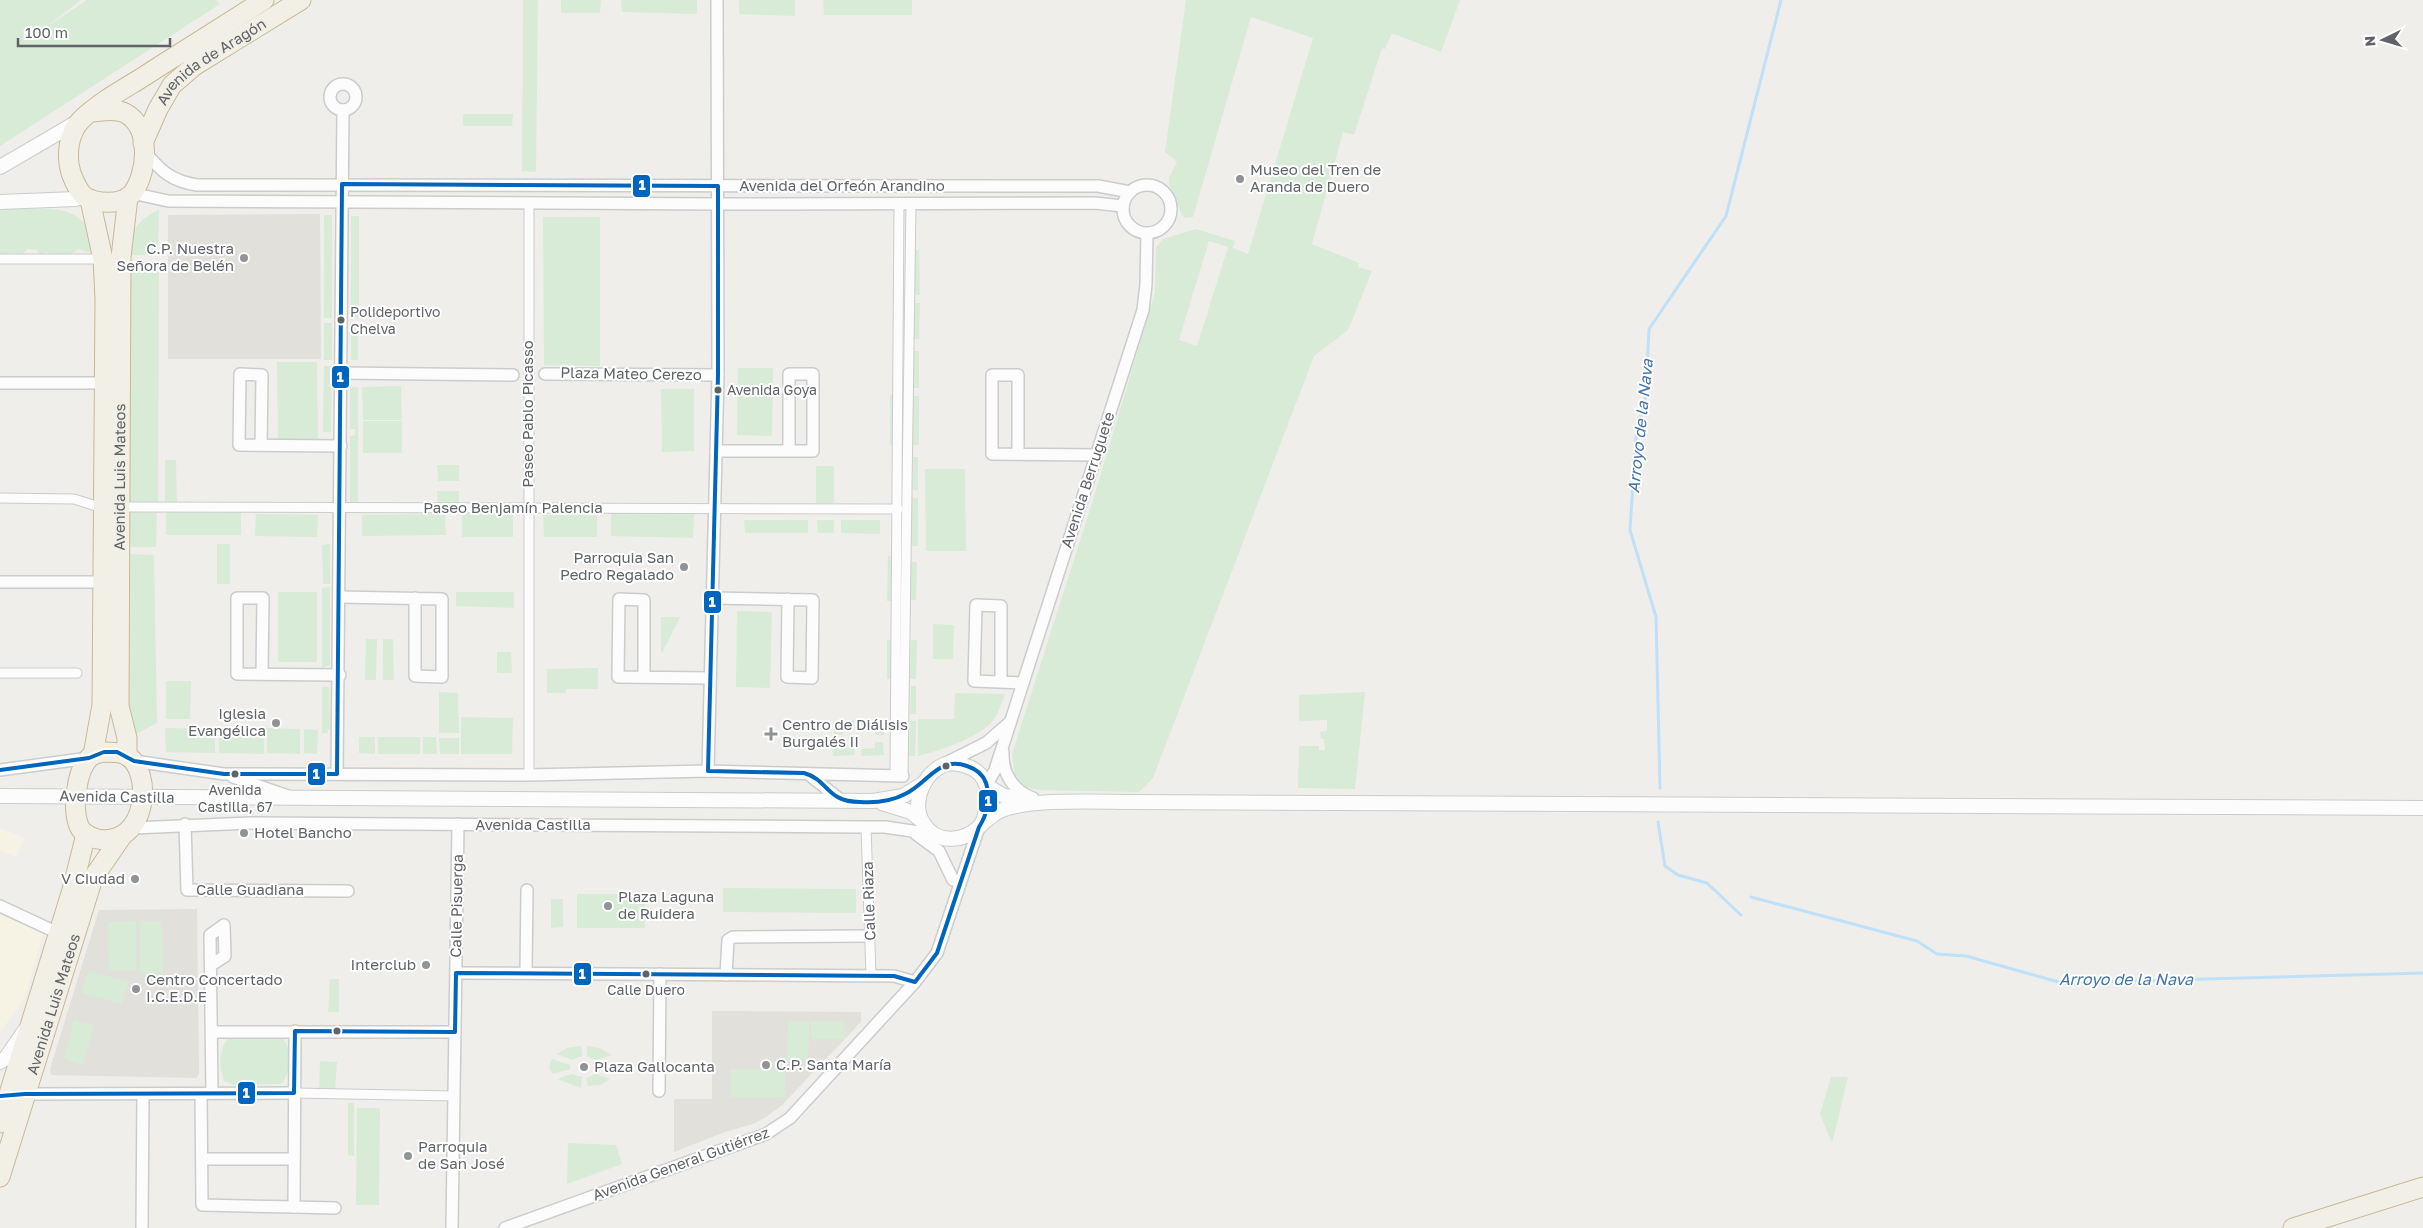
<svg xmlns="http://www.w3.org/2000/svg" width="2423" height="1228" viewBox="0 0 2423 1228" font-family="'Golos Text',sans-serif">
  <style>
    .commercial { fill: #f7f3e4 }
    .education { fill: #e2e0da }
    .green { fill: #d8ebd6; fill-rule: evenodd }
    .lines { fill: none; stroke-linecap: round; stroke-linejoin: round }
    .stream { stroke: #bfe0f9; stroke-width: 3 }
    .pedestrian-casing { stroke: #cbcccc; stroke-width: 11 }
    .minor-casing { stroke: #cbcccc; stroke-width: 14 }
    .tertiary-casing { stroke: #cbcccc; stroke-width: 16 }
    .trunk-casing { stroke: #c8b996; stroke-width: 21 }
    .pedestrian { stroke: #fdfcfc; stroke-width: 9 }
    .minor { stroke: #fdfcfc; stroke-width: 11 }
    .tertiary { stroke: #fdfcfc; stroke-width: 14 }
    .trunk { stroke: #f2f0e6; stroke-width: 19 }
    .bus-1-casing { stroke: #fff; stroke-width: 8 }
    .bus-1 { stroke: #0065bd; stroke-width: 4 }
    .poi-dot { fill: #919496; stroke: #fff; stroke-width: 2 }
    .bus-dot { fill: #5f6368; stroke: #fff; stroke-width: 2 }
    .labels { text-anchor: middle; stroke-width: 4; stroke-linejoin: round; paint-order: stroke }
    .bus-label { font-size: 14px; fill: #5f6368; stroke: #fff; text-anchor: start }
    .street-label { font-size: 15px; fill: #5f6368; stroke: #fff }
    .poi-label { font-size: 15px; fill: #5f6368; stroke: #fff; text-anchor: start }
    .water-label { font-size: 16px; font-style: italic; fill: #4174aa; stroke: #fff }
    .line-badge { stroke: #fff; stroke-width: 2 }
    .badge-label { font-size: 14px; text-anchor: middle; font-weight: bold; fill: #fff }
  </style>
  <rect width="100%" height="100%" fill="#efeeea"/>
  <g class="commercial">
    <path d="M 0,828 L 24,838 L 17,857 L 1,850 L 0,853 Z"/>
    <path d="M 0,914 L 43,933 L 25,998 L 0,1032 Z"/>
  </g>
  <g class="education">
    <path d="M 320,214 L 321,359 L 168,359 L 168,215 Z"/>
    <path d="M 197,909 L 199,1074 L 196,1078 L 51,1075 L 50,1069 L 99,910 Z"/>
    <path d="M 712,1011 L 861,1012 L 861,1022 L 781,1106 L 766,1117 L 753,1124 L 725,1132 L 674,1152 L 674,1099 L 712,1099 Z"/>
  </g>
  <g class="green">
    <path d="M 0,0 L 81,0 L 45,28 L 87,0 L 216,0 L 220,4 L 0,146 Z"/>
    <path d="M 523,0 L 538,0 L 536,172 L 522,171 Z"/>
    <path d="M 561,0 L 601,0 L 600,13 L 561,13 Z"/>
    <path d="M 621,0 L 697,0 L 697,14 L 622,12 Z"/>
    <path d="M 739,0 L 795,0 L 795,16 L 739,14 Z"/>
    <path d="M 823,0 L 912,0 L 912,15 L 824,15 Z"/>
    <path d="M 1186,0 L 1460,0 L 1441,52 L 1394,34 L 1391,35 L 1385,49 L 1382,48 L 1354,135 L 1343,132 L 1312,244 L 1359,263 L 1358,267 L 1372,271 L 1348,330 L 1314,356 L 1153,778 L 1139,792 L 1038,790 L 1026,787 L 1015,776 L 1012,754 L 1092,503 L 1155,293 L 1156,248 L 1163,239 L 1196,229 L 1235,241 L 1233,248 L 1248,254 L 1313,38 L 1251,17 L 1193,217 L 1185,218 L 1182,215 L 1169,184 L 1169,178 L 1177,162 L 1165,152 ZM 1209,241 L 1228,247 L 1197,346 L 1179,340 Z"/>
    <path d="M 463,114 L 513,114 L 512,126 L 463,126 Z"/>
    <path d="M 8,209 C 50,210 89,199 94,254 L 78,249 C 69,258 57,259 46,252 L 40,256 L 37,250 L 28,249 L 21,255 L 10,253 L 0,256 L 0,210 Z"/>
    <path d="M 159,210 L 158,255 L 132,255 C 129,229 138,220 159,210 Z"/>
    <rect x="324" y="215" width="8" height="103"/>
    <rect x="351" y="216" width="8" height="102"/>
    <path d="M 543,217 L 600,217 L 600,366 L 544,365 Z"/>
    <path d="M 914,250 L 919,250 L 920,295 L 914,295 Z"/>
    <path d="M 159,261 L 158,502 L 128,502 L 129,262 Z"/>
    <path d="M 913,303 L 920,303 L 919,339 L 913,339 Z"/>
    <rect x="324" y="323" width="8" height="37"/>
    <rect x="351" y="326" width="7" height="34"/>
    <rect x="913" y="351" width="6" height="37"/>
    <path d="M 277,362 L 317,362 L 318,440 L 278,440 Z"/>
    <path d="M 324,366 L 332,366 L 331,432 L 323,432 Z"/>
    <path d="M 738,368 L 773,368 L 772,436 L 737,435 Z"/>
    <path d="M 401,386 L 402,420 L 363,420 L 362,387 Z"/>
    <path d="M 350,387 L 358,387 L 358,506 L 350,506 L 350,436 L 355,435 L 355,429 L 350,429 Z"/>
    <path d="M 661,389 L 694,389 L 694,451 L 662,452 Z"/>
    <rect x="890" y="395" width="5" height="50"/>
    <rect x="913" y="396" width="6" height="49"/>
    <rect x="363" y="421" width="39" height="32"/>
    <rect x="913" y="457" width="5" height="33"/>
    <path d="M 165,460 L 176,460 L 177,503 L 165,503 Z"/>
    <path d="M 437,465 L 459,465 L 459,481 L 438,481 Z"/>
    <rect x="816" y="466" width="18" height="37"/>
    <path d="M 925,469 L 965,469 L 966,551 L 926,551 Z"/>
    <path d="M 437,491 L 459,491 L 459,507 L 438,507 Z"/>
    <rect x="912" y="498" width="6" height="48"/>
    <path d="M 129,512 L 157,513 L 156,547 L 128,547 Z"/>
    <rect x="166" y="512" width="75" height="23"/>
    <path d="M 611,513 L 694,514 L 693,538 L 611,536 Z"/>
    <path d="M 256,514 L 318,515 L 317,537 L 255,536 Z"/>
    <path d="M 445,514 L 446,535 L 362,536 L 362,515 Z"/>
    <rect x="462" y="514" width="51" height="23"/>
    <path d="M 543,515 L 597,515 L 597,537 L 544,537 Z"/>
    <path d="M 744,520 L 808,520 L 808,533 L 745,533 Z"/>
    <path d="M 817,520 L 834,520 L 834,533 L 818,533 Z"/>
    <path d="M 841,520 L 880,520 L 880,534 L 841,533 Z"/>
    <rect x="217" y="544" width="13" height="40"/>
    <path d="M 330,544 L 330,584 L 323,584 L 322,545 Z"/>
    <path d="M 128,554 L 154,555 L 157,723 L 136,734 L 127,709 Z"/>
    <path d="M 888,556 L 894,556 L 893,601 L 887,601 Z"/>
    <path d="M 911,562 L 917,562 L 916,600 L 911,600 Z"/>
    <path d="M 330,587 L 330,665 L 322,668 L 322,588 Z"/>
    <rect x="278" y="592" width="39" height="70"/>
    <path d="M 456,592 L 514,592 L 514,608 L 456,606 Z"/>
    <path d="M 737,611 L 772,612 L 770,688 L 736,687 Z"/>
    <path d="M 661,617 L 680,617 L 662,653 L 661,652 Z"/>
    <path d="M 933,624 L 954,625 L 953,659 L 933,659 Z"/>
    <path d="M 366,639 L 377,639 L 376,680 L 365,680 Z"/>
    <path d="M 383,639 L 393,639 L 394,680 L 383,680 Z"/>
    <rect x="887" y="640" width="6" height="39"/>
    <path d="M 911,640 L 917,640 L 916,679 L 910,679 Z"/>
    <path d="M 497,652 L 511,652 L 512,673 L 497,673 Z"/>
    <path d="M 598,668 L 598,689 L 566,689 L 566,693 L 547,693 L 547,669 Z"/>
    <path d="M 166,681 L 191,681 L 190,719 L 166,719 Z"/>
    <path d="M 911,686 L 916,686 L 916,714 L 910,714 Z"/>
    <path d="M 322,687 L 329,687 L 330,729 L 327,730 L 328,733 L 322,733 Z"/>
    <path d="M 439,692 L 458,693 L 459,733 L 439,733 Z"/>
    <path d="M 1365,692 L 1355,789 L 1298,788 L 1299,746 L 1319,746 L 1319,750 L 1325,750 L 1324,739 L 1321,739 L 1320,732 L 1327,731 L 1327,720 L 1299,721 L 1299,695 Z"/>
    <path d="M 955,693 L 1005,694 C 1002,701 1000,709 996,716 C 984,737 941,750 918,756 L 918,719 L 954,719 Z"/>
    <path d="M 461,717 L 513,718 L 512,754 L 461,754 Z"/>
    <path d="M 854,720 L 855,729 L 843,729 L 843,735 L 834,735 L 833,721 Z"/>
    <path d="M 883,720 L 884,735 L 875,735 L 875,729 L 862,729 L 861,722 Z"/>
    <path d="M 910,721 L 916,721 L 915,756 L 909,756 Z"/>
    <path d="M 165,728 L 215,729 L 215,753 L 166,752 Z"/>
    <path d="M 267,728 L 300,729 L 300,754 L 267,753 Z"/>
    <path d="M 219,729 L 264,729 L 264,754 L 219,753 Z"/>
    <path d="M 304,729 L 318,730 L 317,754 L 304,753 Z"/>
    <path d="M 359,737 L 375,737 L 375,754 L 359,753 Z"/>
    <rect x="378" y="737" width="42" height="17"/>
    <path d="M 423,737 L 436,737 L 437,754 L 423,754 Z"/>
    <path d="M 439,738 L 459,738 L 459,754 L 440,754 Z"/>
    <path d="M 843,741 L 843,748 L 854,747 L 855,755 L 833,756 L 832,742 Z"/>
    <path d="M 875,742 L 883,742 L 884,755 L 862,756 L 861,749 L 875,748 Z"/>
    <path d="M 723,888 L 856,889 L 856,913 L 723,912 Z"/>
    <rect x="577" y="894" width="68" height="34"/>
    <path d="M 551,899 L 563,899 L 563,927 L 551,928 Z"/>
    <path d="M 136,921 L 136,970 L 109,970 L 108,922 Z"/>
    <path d="M 140,921 L 162,921 L 163,973 L 140,973 Z"/>
    <path d="M 88,971 L 129,982 L 122,1004 L 82,993 Z"/>
    <path d="M 330,979 L 339,979 L 339,1012 L 328,1012 Z"/>
    <path d="M 74,1020 L 94,1025 L 83,1065 L 64,1059 Z"/>
    <path d="M 788,1021 L 809,1021 L 808,1061 L 787,1061 Z"/>
    <path d="M 811,1021 L 844,1021 L 845,1039 L 811,1039 Z"/>
    <path d="M 230,1037 L 281,1037 C 293,1046 292,1076 280,1084 L 234,1085 L 224,1081 C 219,1068 218,1046 230,1037 Z"/>
    <path d="M 581,1046 L 582,1056 L 572,1060 L 557,1054 L 567,1048 Z"/>
    <path d="M 587,1046 L 599,1048 L 612,1055 L 596,1060 L 587,1056 Z"/>
    <path d="M 552,1059 L 570,1065 L 570,1069 L 552,1074 L 549,1067 Z"/>
    <path d="M 320,1061 L 337,1062 L 335,1091 L 319,1090 Z"/>
    <rect x="730" y="1069" width="55" height="28"/>
    <path d="M 571,1074 L 582,1077 L 581,1088 L 557,1079 Z"/>
    <path d="M 596,1074 L 610,1079 L 601,1085 L 588,1086 L 586,1078 Z"/>
    <path d="M 1831,1077 L 1848,1077 L 1832,1143 L 1820,1114 Z"/>
    <path d="M 348,1103 L 354,1103 L 354,1156 L 348,1155 Z"/>
    <path d="M 357,1108 L 380,1108 L 379,1205 L 356,1205 Z"/>
    <path d="M 568,1143 L 616,1145 L 622,1164 L 567,1184 Z"/>
  </g>
  <g class="lines">
    <g class="stream">
      <path d="M 1660,788 L 1656,617 L 1630,530 L 1636,436 L 1646,394 L 1649,329 L 1726,216 L 1781,0"/>
      <path d="M 1658,822 L 1665,866 L 1678,875 L 1707,883 L 1741,915"/>
      <path d="M 1751,897 L 1917,941 L 1937,954 L 1966,956 L 2062,983 L 2423,973"/>
    </g>
    <g class="pedestrian-casing">
      <g id="pedestrian">
        <path d="M 529,203 L 529,775"/>
        <path d="M 0,259 L 95,259"/>
        <path d="M 0,498 L 74,499 L 96,506"/>
        <path d="M 129,507 L 898,509"/>
        <path d="M 0,673 L 77,673"/>
        <path d="M 895,776 L 899,204"/>
        <path d="M 903,776 L 911,203"/>
        <path d="M 866,827 L 871,976"/>
        <path d="M 294,1093 L 454,1096"/>
      </g>
    </g>
    <g class="minor-casing">
      <g id="minor">
        <circle cx="343" cy="97" r="13"/>
        <path d="M 145,152 C 161,171 171,181 197,185 L 1098,186 L 1130,192"/>
        <circle cx="1147" cy="209" r="24"/>
        <path d="M 132,193 L 168,201 L 718,204 L 1095,203 L 1122,206"/>
        <path d="M 341,373 L 513,375"/>
        <path d="M 545,374 L 718,375"/>
        <path d="M 0,383 L 105,383"/>
        <path d="M 261,445 L 262,375 L 240,374 L 239,445 L 341,446"/>
        <path d="M 716,451 L 813,451 L 813,374 L 789,374 L 789,451"/>
        <path d="M 1018,454 L 1018,375 L 992,375 L 992,454 L 1096,455"/>
        <path d="M 0,582 L 103,582"/>
        <path d="M 340,597 L 442,599 L 442,677 L 415,676 L 415,598"/>
        <path d="M 712,598 L 813,600 L 812,678 L 787,677 L 788,599"/>
        <path d="M 262,674 L 263,598 L 237,598 L 237,674 L 340,675"/>
        <path d="M 644,677 L 644,600 L 619,599 L 618,677 L 710,678"/>
        <path d="M 1001,682 L 1001,606 L 976,605 L 974,681 L 1023,683"/>
        <path d="M 1003,752 C 1002,773 1013,791 1033,798"/>
        <path d="M 134,761 L 224,774 L 529,775 L 708,771 L 903,776"/>
        <path d="M 946,763 L 986,743 L 1009,723"/>
        <path d="M 0,770 L 89,758"/>
        <path d="M 708,771 L 718,375 L 717,0"/>
        <path d="M 337,774 L 343,110"/>
        <path d="M 808,774 L 842,801"/>
        <path d="M 233,777 L 288,796"/>
        <path d="M 987,784 L 995,770 L 1143,310 L 1146,284 L 1147,234"/>
        <path d="M 185,824 L 187,890 L 348,891"/>
        <path d="M 133,828 L 251,823 L 866,827 L 885,827 L 932,834"/>
        <path d="M 916,834 L 939,851 L 953,880"/>
        <path d="M 0,906 L 58,933"/>
        <path d="M 211,965 L 225,956 L 224,925 L 210,935 L 212,1093"/>
        <path d="M 456,973 L 894,976 L 915,982"/>
        <path d="M 526,973 L 527,890"/>
        <path d="M 726,975 L 728,940 L 733,937 L 870,936"/>
        <path d="M 212,1032 L 455,1032"/>
        <path d="M 659,1091 L 660,974"/>
        <path d="M 25,1094 L 294,1093"/>
        <path d="M 201,1094 L 202,1205 L 294,1207 L 295,1031"/>
        <path d="M 202,1159 L 294,1159"/>
        <path d="M 294,1207 L 335,1208"/>
        <path d="M 142,1228 L 143,1094"/>
        <path d="M 452,1228 L 458,824"/>
        <path d="M 505,1228 L 766,1134 L 790,1118 L 915,982 L 937,953 L 979,827"/>
      </g>
    </g>
    <g class="tertiary-casing">
      <g id="tertiary">
        <path d="M 0,167 L 79,121"/>
        <path d="M 0,202 L 76,199 L 84,196"/>
        <path d="M 951,763 C 977,765 991,778 987,805 C 986,811 984,821 980,826 C 963,843 936,844 923,823 C 909,801 927,766 951,763 Z"/>
        <path d="M 987,786 L 1004,796 L 1031,800"/>
        <path d="M 0,796 L 873,801 L 903,796 L 924,783"/>
        <path d="M 882,803 L 911,812 L 922,821"/>
        <path d="M 981,825 C 987,820 993,814 1000,811 C 1028,798 1099,802 1132,802 L 2423,808"/>
        <path d="M 0,1062 L 5,1059 L 25,1030"/>
      </g>
    </g>
    <g class="trunk-casing">
      <g id="trunk">
        <path d="M 92,112 C 103,111 115,108 125,113 C 152,127 148,175 131,195 C 121,205 95,204 84,196 C 78,191 74,181 71,173 C 66,157 68,133 81,120 C 98,103 122,90 143,77 C 183,51 224,26 264,0"/>
        <path id="s1" d="M 143,143 L 158,109 L 172,85 L 194,66 L 301,0"/>
        <path d="M 90,200 L 103,259 L 105,299 L 102,705 L 93,755"/>
        <path d="M 104,752 C 111,752 120,752 126,755 C 154,770 148,848 97,839 C 90,837 82,833 79,826 C 72,809 76,770 90,757 C 94,754 99,753 104,752 Z"/>
        <path id="s2" d="M 127,756 L 127,738 L 119,706 L 121,257 L 128,197"/>
        <path d="M 0,1123 L 72,890 L 86,834"/>
        <path id="s3" d="M 0,1177 L 93,878 L 122,836"/>
        <path d="M 2293,1228 L 2423,1187"/>
      </g>
    </g>
    <use href="#pedestrian" class="pedestrian"/>
    <use href="#minor" class="minor"/>
    <use href="#tertiary" class="tertiary"/>
    <use href="#trunk" class="trunk"/>
    <g class="bus-1-casing">
      <path id="bus-1" d="M 0,770 L 89,758 L 104,752 L 117,752 L 134,761 L 224,774 L 337,774 L 342,184 L 718,186 L 718,375 L 708,771 L 804,773 C 829,780 826,802 860,802 C 875,803 892,801 905,794 C 928,783 938,756 967,766 C 976,769 983,774 986,783 C 991,797 987,815 979,827 L 937,953 L 915,982 L 894,976 L 456,973 L 455,1032 L 295,1031 L 294,1093 L 25,1094 L 0,1096"/>
    </g>
    <use href="#bus-1" class="bus-1"/>
  </g>
  <g class="poi-dot">
    <circle cx="1240" cy="179" r="5"/>
    <circle cx="244" cy="258" r="5"/>
    <circle cx="684" cy="567" r="5"/>
    <circle cx="276" cy="723" r="5"/>
    <path d="M768.5 726.5h5v5h5v5h-5v5h-5v-5h-5v-5h5z"/>
    <circle cx="244" cy="833" r="5"/>
    <circle cx="135" cy="879" r="5"/>
    <circle cx="608" cy="906" r="5"/>
    <circle cx="426" cy="965" r="5"/>
    <circle cx="136" cy="989" r="5"/>
    <circle cx="766" cy="1065" r="5"/>
    <circle cx="584" cy="1067" r="5"/>
    <circle cx="408" cy="1156" r="5"/>
  </g>
  <g class="bus-dot">
    <circle cx="341" cy="320" r="4.5"/>
    <circle cx="718" cy="390" r="4.5"/>
    <circle cx="946" cy="766" r="4.5"/>
    <circle cx="235" cy="774" r="4.5"/>
    <circle cx="646" cy="974" r="4.5"/>
    <circle cx="337" cy="1031" r="4.5"/>
  </g>
  <g class="labels">
    <g class="bus-label">
      <text x="350" y="317">Polideportivo<tspan x="350" dy="17">Chelva</tspan></text>
      <text x="727" y="395">Avenida Goya</text>
      <text x="235" y="795" text-anchor="middle">Avenida<tspan x="235" dy="17">Castilla, 67</tspan></text>
      <text x="646" y="995" text-anchor="middle">Calle Duero</text>
    </g>
    <g class="street-label">
      <text dy="5" stroke="none"><textPath href="#s1" startOffset="110">Avenida de Aragón</textPath></text>
      <text x="842" y="191">Avenida del Orfeón Arandino</text>
      <text transform="translate(631 374) rotate(1)" y="5">Plaza Mateo Cerezo</text>
      <text transform="translate(528 414) rotate(-90)" y="5">Paseo Pablo Picasso</text>
      <text dy="5" stroke="none"><textPath href="#s2" startOffset="280">Avenida Luis Mateos</textPath></text>
      <text transform="translate(1088 480) rotate(-72)" y="5">Avenida Berruguete</text>
      <text x="513" y="513">Paseo Benjamín Palencia</text>
      <text transform="translate(117 797) rotate(1)" y="5">Avenida Castilla</text>
      <text x="533" y="830">Avenida Castilla</text>
      <text x="250" y="895">Calle Guadiana</text>
      <text transform="translate(869 901) rotate(-92)" y="5">Calle Riaza</text>
      <text transform="translate(457 906) rotate(-89)" y="5">Calle Pisuerga</text>
      <text dy="5" stroke="none"><textPath href="#s3" startOffset="181">Avenida Luis Mateos</textPath></text>
      <text transform="translate(681 1164) rotate(-20)" y="5">Avenida General Gutiérrez</text>
    </g>
    <g class="poi-label">
      <text x="1250" y="175">Museo del Tren de<tspan x="1250" dy="17">Aranda de Duero</tspan></text>
      <text x="234" y="254" text-anchor="end">C.P. Nuestra<tspan x="234" dy="17">Señora de Belén</tspan></text>
      <text x="674" y="563" text-anchor="end">Parroquia San<tspan x="674" dy="17">Pedro Regalado</tspan></text>
      <text x="266" y="719" text-anchor="end">Iglesia<tspan x="266" dy="17">Evangélica</tspan></text>
      <text x="782" y="730">Centro de Diálisis<tspan x="782" dy="17">Burgalés II</tspan></text>
      <text x="254" y="838">Hotel Bancho</text>
      <text x="125" y="884" text-anchor="end">V Ciudad</text>
      <text x="618" y="902">Plaza Laguna<tspan x="618" dy="17">de Ruidera</tspan></text>
      <text x="416" y="970" text-anchor="end">Interclub</text>
      <text x="146" y="985">Centro Concertado<tspan x="146" dy="17">I.C.E.D.E</tspan></text>
      <text x="776" y="1070">C.P. Santa María</text>
      <text x="594" y="1072">Plaza Gallocanta</text>
      <text x="418" y="1152">Parroquia<tspan x="418" dy="17">de San José</tspan></text>
    </g>
    <g class="water-label">
      <text transform="translate(1640 426) rotate(-84)" y="6">Arroyo de la Nava</text>
      <text x="2126" y="985">Arroyo de la Nava</text>
    </g>
  </g>
  <g class="line-badge">
    <rect x="632" y="174" width="19" height="24" rx="5" fill="#0065bd"/>
    <rect x="331" y="365" width="19" height="24" rx="5" fill="#0065bd"/>
    <rect x="703" y="590" width="19" height="24" rx="5" fill="#0065bd"/>
    <rect x="307" y="762" width="19" height="24" rx="5" fill="#0065bd"/>
    <rect x="978" y="789" width="20" height="24" rx="5" fill="#0065bd"/>
    <rect x="573" y="962" width="19" height="24" rx="5" fill="#0065bd"/>
    <rect x="237" y="1081" width="19" height="24" rx="5" fill="#0065bd"/>
  </g>
  <g class="badge-label">
    <text x="642" y="190">1</text>
    <text x="340" y="382">1</text>
    <text x="712" y="607">1</text>
    <text x="316" y="779">1</text>
    <text x="988" y="806">1</text>
    <text x="582" y="979">1</text>
    <text x="246" y="1098">1</text>
  </g>
  <g transform="translate(2383 40) rotate(265)" stroke="#ffffff" stroke-width="4" paint-order="stroke">
  <path d="M0-4L9 19L0 12L-9 19Z" fill="#5f6368"/>
  <text y="-8" font-size="14" font-weight="bold" text-anchor="middle" fill="#5f6368">N</text>
  </g>
  <path d="M18 38v8h152v-8" fill="none" stroke="#5f6368" stroke-width="2.5"/>
  <text x="25" y="38" font-size="15" fill="#5f6368" stroke="#ffffff" stroke-width="4" paint-order="stroke">100 m</text>
</svg>
